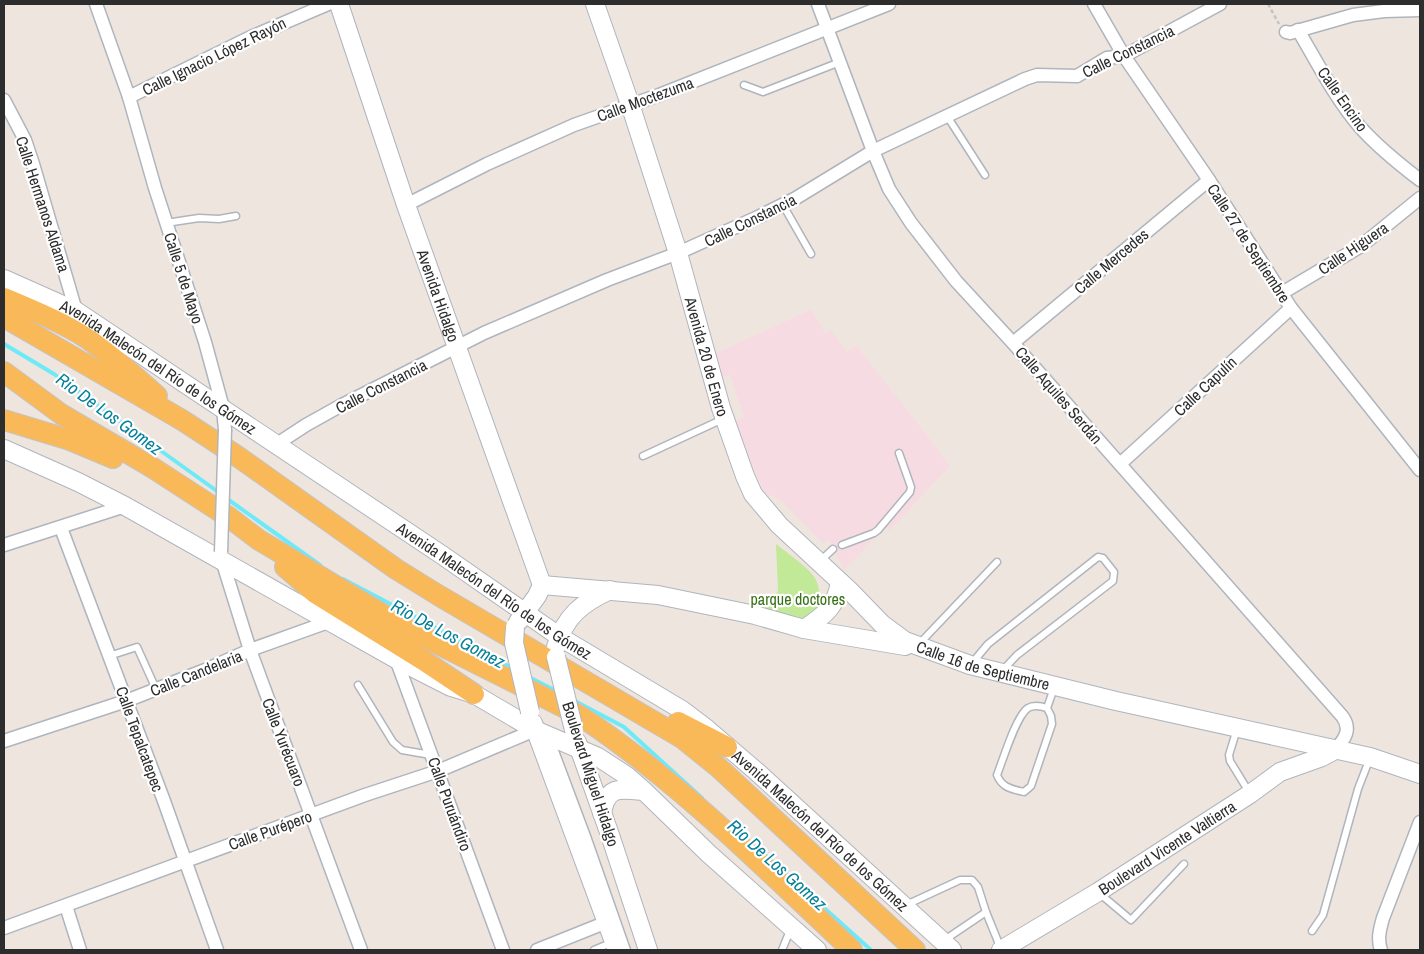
<svg xmlns="http://www.w3.org/2000/svg" width="1424" height="954" viewBox="0 0 1424 954" font-family="'Archivo Narrow',sans-serif">
  <style>
    .medical { fill: #f6dce2 }
    .green { fill: #c2e998 }
    .lines { fill: none; stroke-linecap: round; stroke-linejoin: round }
    .stream { stroke: #6ceaf7; stroke-width: 4 }
    .lane-casing { stroke: #afb5bd; stroke-width: 9 }
    .street-casing { stroke: #afb5bd; stroke-width: 15 }
    .secondary-casing { stroke: #afb5bd; stroke-width: 20 }
    .primary-casing { stroke: #c4c4c4; stroke-width: 22 }
    .path { stroke: #c4c4c4; stroke-width: 2.5; stroke-dasharray: 4 2.5; stroke-linecap: butt }
    .lane { stroke: #fff; stroke-width: 6 }
    .street { stroke: #fff; stroke-width: 12 }
    .secondary { stroke: #fff; stroke-width: 18 }
    .primary { stroke: #fab959; stroke-width: 20 }
    .street-bridge-casing { stroke: #afb5bd; stroke-width: 15; stroke-linecap: butt }
    .secondary-bridge-casing { stroke: #afb5bd; stroke-width: 20; stroke-linecap: butt }
    .street-bridge { stroke: #fff; stroke-width: 12 }
    .secondary-bridge { stroke: #fff; stroke-width: 18 }
    .labels { text-anchor: middle; stroke-width: 4.5; stroke-linejoin: round; paint-order: stroke }
    .street-label { font-size: 16px; fill: #2d2d2d; stroke: #fff }
    .park-label { font-size: 16px; fill: #397116; stroke: #fff }
    .water-label { font-size: 18px; font-style: italic; fill: #05819b; stroke: #fff }
  </style>
  <rect width="100%" height="100%" fill="#efe5df"/>
  <path class="medical" d="M 812,309 L 825,333 L 831,330 L 847,352 L 856,345 L 923,430 L 950,466 L 890,530 L 886,527 L 844,570 L 829,540 L 823,543 L 779,499 L 766,494 L 752,466 L 740,453 L 731,423 L 744,417 L 730,375 L 722,377 L 714,354 Z"/>
  <path class="green" d="M 776,544 C 786,552 812,570 816,580 C 820,588 820,600 820,608 L 804,620 L 763,611 L 778,591 Z"/>
  <g class="lines">
    <g class="stream">
      <path d="M 4,344 L 54,374 L 221,494"/>
      <path d="M 226,498 L 320,565"/>
      <path d="M 343,579 L 514,669"/>
      <path d="M 527,676 L 558,692"/>
      <path d="M 573,700 L 624,727 L 702,798"/>
      <path d="M 765,855 L 871,950"/>
    </g>
    <g class="lane-casing">
      <g id="lane">
        <path d="M 744,85 L 763,92 L 840,62"/>
        <path d="M 947,116 L 985,175"/>
        <path d="M 783,205 L 811,254"/>
        <path d="M 166,223 L 199,218 L 219,219 L 236,216"/>
        <path d="M 643,456 L 723,419"/>
        <path d="M 842,545 L 874,533 L 878,530 L 910,492 L 911,487 L 899,453"/>
        <path d="M 820,561 L 833,549"/>
        <path d="M 919,644 L 997,562"/>
        <path d="M 109,656 L 137,647 L 156,689"/>
        <path d="M 973,662 L 988,644 L 1098,557 L 1103,558 L 1114,572 L 1113,581 L 1017,655 L 1002,671"/>
        <path d="M 358,685 L 393,742 L 402,750 L 431,755"/>
        <path d="M 1047,708 C 1041,706 1033,705 1028,708 C 1016,716 1003,760 997,775 C 1002,788 1012,789 1024,792 L 1031,786 L 1052,724 L 1051,716 L 1047,708 L 1054,688"/>
        <path d="M 1237,729 L 1229,755 L 1230,761 L 1249,792"/>
        <path d="M 551,740 L 587,836 L 627,950"/>
        <path d="M 1099,893 L 1131,920 L 1184,864"/>
        <path d="M 906,905 L 960,880 L 972,880 L 978,887 L 986,912 L 1001,949"/>
        <path d="M 1312,931 L 1323,915 L 1358,789 L 1370,758"/>
        <path d="M 943,941 L 986,912"/>
        <path d="M 594,950 L 613,942"/>
        <path d="M 782,950 L 791,928"/>
      </g>
    </g>
    <g class="street-casing">
      <g id="street">
        <path d="M 96,4 L 129,97 L 155,188 L 205,342 L 223,408 L 225,430"/>
        <path d="M 818,4 L 873,151 L 889,189 L 911,223 L 956,281 L 1013,343 L 1342,716 C 1352,729 1345,739 1335,750"/>
        <path d="M 1094,4 L 1124,56 L 1209,180 L 1291,308 L 1420,470"/>
        <path d="M 1298,30 C 1317,62 1335,98 1360,127 C 1378,147 1399,164 1420,180"/>
        <path d="M 1286,32 L 1290,33 L 1353,15 L 1384,11 L 1420,10"/>
        <path d="M 129,97 L 251,37 L 328,4"/>
        <path d="M 4,100 L 25,140 L 33,164 L 76,311"/>
        <path d="M 406,205 L 487,164 L 574,125 L 659,95 L 889,4"/>
        <path d="M 1282,293 L 1361,246 L 1420,198"/>
        <path d="M 1013,343 L 1209,180"/>
        <path d="M 277,444 L 306,425 L 340,406 L 484,333 L 607,280 L 678,253 L 758,217 L 796,198 L 873,151 L 1025,79 L 1037,75 L 1077,76 L 1107,58 L 1124,56 L 1220,4"/>
        <path d="M 1120,464 L 1291,308"/>
        <path d="M 61,528 L 164,801 L 217,950"/>
        <path d="M 4,545 L 125,506"/>
        <path d="M 221,557 L 250,650 L 361,950"/>
        <path d="M 396,659 L 503,950"/>
        <path d="M 4,741 L 126,701 L 205,670 L 250,650 L 331,621"/>
        <path d="M 66,906 L 80,950"/>
        <path d="M 4,928 L 365,795 L 438,771 L 535,730"/>
        <path d="M 537,950 L 607,922"/>
        <path d="M 1381,950 C 1377,939 1380,929 1383,918 L 1420,822"/>
      </g>
    </g>
    <g class="secondary-casing">
      <g id="secondary">
        <path id="s1" d="M 339,4 L 406,205 L 542,585"/>
        <path id="s2" d="M 595,4 L 630,104 L 678,253 L 721,408 L 745,476 L 753,494 L 779,525 L 849,590 L 882,624 L 905,641 L 970,665 L 1116,701 L 1370,757 L 1420,774"/>
        <path id="s3" d="M 4,279 L 76,311 L 442,555 L 560,637 L 682,710 L 707,729 L 756,771 L 952,950"/>
        <path d="M 4,449 L 78,482 L 125,506 L 396,659 L 451,687 L 474,694 L 535,730 L 598,757 L 627,776 L 644,791 L 709,854 L 817,950"/>
        <path d="M 542,585 L 658,595 L 755,615 L 804,629 L 905,646"/>
        <path d="M 518,622 L 537,596 L 542,585"/>
        <path d="M 804,629 C 825,615 836,607 840,582"/>
        <path d="M 556,647 C 565,616 582,603 610,590"/>
        <path d="M 533,723 L 617,950"/>
        <path d="M 577,742 L 610,835 L 648,950"/>
        <path d="M 602,813 C 607,785 620,789 644,791"/>
        <path id="s4" d="M 1001,950 L 1098,892 L 1250,794 L 1280,772 L 1322,757 L 1335,750"/>
      </g>
    </g>
    <g class="primary-casing">
      <g id="primary">
        <path d="M 4,298 C 32,310 62,322 88,339 C 112,356 135,376 157,396"/>
        <path d="M 4,317 L 182,420 L 237,456 L 396,569 L 438,595 L 682,738 L 718,767 L 915,950"/>
        <path d="M 4,372 L 61,414 L 153,468 L 230,518 L 259,540 L 306,568 L 402,626 L 575,713 C 600,728 623,746 646,764 C 719,821 784,887 852,950"/>
        <path d="M 4,420 L 70,440 L 113,458"/>
        <path d="M 285,567 L 315,593 L 423,660 L 474,694"/>
        <path d="M 678,722 L 727,747"/>
      </g>
    </g>
    <path class="path" d="M 1268,4 L 1279,24"/>
    <use href="#lane" class="lane"/>
    <use href="#street" class="street"/>
    <use href="#secondary" class="secondary"/>
    <use href="#primary" class="primary"/>
    <g class="street-bridge-casing">
      <path id="street-bridge" d="M 221,552 L 225,430"/>
    </g>
    <g class="secondary-bridge-casing">
      <g id="secondary-bridge">
        <path d="M 515,627 L 514,643 L 530,712"/>
        <path d="M 556,657 L 574,730"/>
      </g>
    </g>
    <use href="#street-bridge" class="street-bridge"/>
    <use href="#secondary-bridge" class="secondary-bridge"/>
  </g>
  <g class="labels">
    <g class="street-label">
      <text transform="translate(1128 51) rotate(-26)" y="6">Calle Constancia</text>
      <text transform="translate(214 56) rotate(-26)" y="6">Calle Ignacio López Rayón</text>
      <text transform="translate(645 99) rotate(-20)" y="6">Calle Moctezuma</text>
      <text transform="translate(1343 99) rotate(55)" y="6">Calle Encino</text>
      <text transform="translate(43 204) rotate(72)" y="6">Calle Hermanos Aldama</text>
      <text transform="translate(750 220) rotate(-26)" y="6">Calle Constancia</text>
      <text transform="translate(1249 243) rotate(57)" y="6">Calle 27 de Septiembre</text>
      <text transform="translate(1353 248) rotate(-34)" y="6">Calle Higuera</text>
      <text transform="translate(1111 261) rotate(-40)" y="6">Calle Mercedes</text>
      <text transform="translate(184 278) rotate(72)" y="6">Calle 5 de Mayo</text>
      <text dy="6" stroke="none"><textPath href="#s1" startOffset="308">Avenida Hidalgo</textPath></text>
      <text dy="6" stroke="none"><textPath href="#s2" startOffset="370">Avenida 20 de Enero</textPath></text>
      <text dy="6" stroke="none"><textPath href="#s3" startOffset="178">Avenida Malecón del Río de los Gómez</textPath></text>
      <text transform="translate(381 386) rotate(-27)" y="6">Calle Constancia</text>
      <text transform="translate(1205 386) rotate(-43)" y="6">Calle Capulín</text>
      <text transform="translate(1059 395) rotate(49)" y="6">Calle Aquiles Serdán</text>
      <text dy="6" stroke="none"><textPath href="#s3" startOffset="582">Avenida Malecón del Río de los Gómez</textPath></text>
      <text dy="6" stroke="none"><textPath href="#s2" startOffset="809">Calle 16 de Septiembre</textPath></text>
      <text transform="translate(196 673) rotate(-22)" y="6">Calle Candelaria</text>
      <text transform="translate(140 739) rotate(70)" y="6">Calle Tepalcatepec</text>
      <text transform="translate(284 742) rotate(69)" y="6">Calle Yurécuaro</text>
      <text transform="translate(591 774) rotate(72)" y="6">Boulevard Miguel Hidalgo</text>
      <text transform="translate(450 804) rotate(70)" y="6">Calle Puruándiro</text>
      <text transform="translate(270 830) rotate(-20)" y="6">Calle Purépero</text>
      <text dy="6" stroke="none"><textPath href="#s3" startOffset="988">Avenida Malecón del Río de los Gómez</textPath></text>
      <text dy="6" stroke="none"><textPath href="#s4" startOffset="195">Boulevard Vicente Valtierra</textPath></text>
    </g>
    <g class="park-label">
      <text x="798" y="605">parque doctores</text>
    </g>
    <g class="water-label">
      <text transform="translate(109 414) rotate(36)" y="6">Rio De Los Gomez</text>
      <text transform="translate(448 634) rotate(28)" y="6">Rio De Los Gomez</text>
      <text transform="translate(777 865) rotate(42)" y="6">Rio De Los Gomez</text>
    </g>
  </g>
  <rect width="1424" height="954" fill="none" stroke="#2d2d2d" stroke-width="10"/>
</svg>
